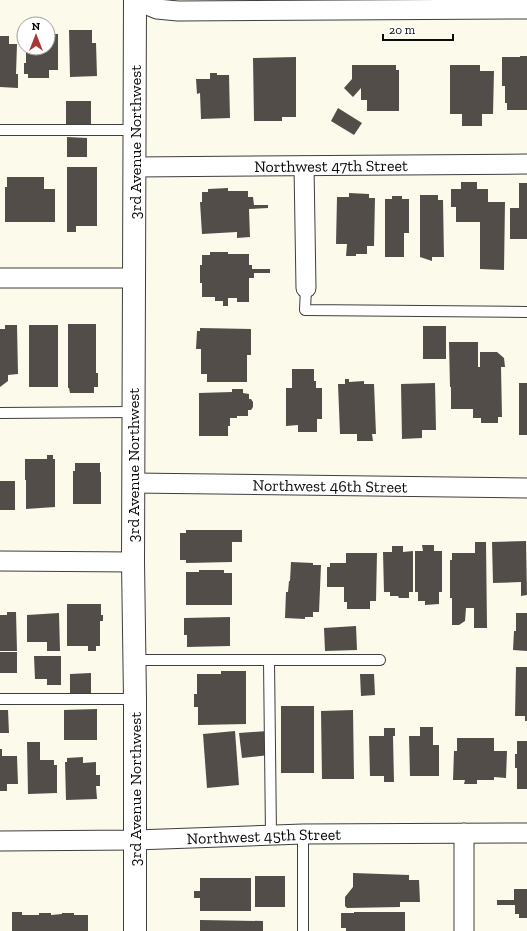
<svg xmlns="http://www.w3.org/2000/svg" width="527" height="931" viewBox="0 0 527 931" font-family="'Zilla Slab',serif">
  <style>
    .building { fill: #524d49 }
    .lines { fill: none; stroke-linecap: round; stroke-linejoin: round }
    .service-casing { stroke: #3e3e3e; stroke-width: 12 }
    .minor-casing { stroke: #3e3e3e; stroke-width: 21 }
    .tertiary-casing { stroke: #3e3e3e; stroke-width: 24 }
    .service { stroke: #fff; stroke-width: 10 }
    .minor { stroke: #fff; stroke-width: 19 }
    .tertiary { stroke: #fff; stroke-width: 22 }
    .labels { text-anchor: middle; stroke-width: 4; stroke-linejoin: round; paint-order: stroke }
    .street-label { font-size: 16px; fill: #0b0b0b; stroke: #fff }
  </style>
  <rect width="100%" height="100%" fill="#fcfaeb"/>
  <g class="building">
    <path d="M 69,30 L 92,30 L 92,43 L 96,43 L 97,76 L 70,77 Z"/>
    <path d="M 48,34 L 58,34 L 58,70 L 49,70 L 49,78 L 28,78 L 28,74 L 24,74 L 24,63 L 26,63 L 26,48 L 48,48 Z"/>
    <path d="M 0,36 L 9,36 L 9,44 L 17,44 L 16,74 L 18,74 L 18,88 L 0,87 Z"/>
    <path d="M 520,56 L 527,56 L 527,110 L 507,110 L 507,103 L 505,103 L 505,86 L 502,86 L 502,57 L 520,57 Z"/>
    <path d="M 296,57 L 296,117 L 282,117 L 282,121 L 254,121 L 253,58 Z"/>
    <path d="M 352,65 L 396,65 L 396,70 L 399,70 L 399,111 L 367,111 L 367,100 L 361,100 L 361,88 L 353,97 L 344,88 L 352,79 Z"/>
    <path d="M 450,65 L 480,65 L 480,71 L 494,71 L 493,114 L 482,114 L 482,126 L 462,126 L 462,114 L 450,114 Z"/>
    <path d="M 210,73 L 217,73 L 217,75 L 229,75 L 230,118 L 201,119 L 200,93 L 197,94 L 196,79 L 210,79 Z"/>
    <rect x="66" y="101" width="25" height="23"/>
    <path d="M 338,108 L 362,123 L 354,135 L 331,121 Z"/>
    <path d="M 67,137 L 87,138 L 87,157 L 67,157 Z"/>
    <path d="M 67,167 L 97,167 L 97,226 L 76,226 L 76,232 L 67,232 Z"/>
    <path d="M 7,177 L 44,177 L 44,189 L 55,189 L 55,222 L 5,222 L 5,187 L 7,187 Z"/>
    <path d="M 461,182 L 477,182 L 477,189 L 488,189 L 488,202 L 505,202 L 504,270 L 480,269 L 480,222 L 456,222 L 456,207 L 451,207 L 451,189 L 461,189 Z"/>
    <path d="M 519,183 L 527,183 L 527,239 L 510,239 L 510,208 L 519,208 Z"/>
    <path d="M 228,188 L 228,191 L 248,191 L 248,197 L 253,197 L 254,205 L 268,205 L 268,208 L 249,209 L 250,237 L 237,238 L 237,232 L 202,234 L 200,202 L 202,202 L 202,192 L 208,192 L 208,189 Z"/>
    <path d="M 349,193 L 369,194 L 369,198 L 375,198 L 374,246 L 367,246 L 367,254 L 356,254 L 356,256 L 346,256 L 347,244 L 336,244 L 337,197 L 349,197 Z"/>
    <path d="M 420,195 L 438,195 L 438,200 L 443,200 L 444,257 L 432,257 L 432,261 L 420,257 Z"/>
    <path d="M 392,196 L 402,196 L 402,199 L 409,199 L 409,233 L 404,233 L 404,257 L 385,257 L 385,199 L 392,199 Z"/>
    <path d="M 210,252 L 228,252 L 228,254 L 249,254 L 249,265 L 252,265 L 252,269 L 270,269 L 270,273 L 254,273 L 254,278 L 249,278 L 249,302 L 237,302 L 237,298 L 228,298 L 228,306 L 223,306 L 223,301 L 215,301 L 215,297 L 202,297 L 202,283 L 200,283 L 200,265 L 202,265 L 202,255 L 210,255 Z"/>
    <path d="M 68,324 L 96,324 L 96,373 L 98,373 L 98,387 L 94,387 L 94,393 L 70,393 L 69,388 L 68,388 Z"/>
    <path d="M 5,325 L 17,325 L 18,374 L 8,375 L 8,381 L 0,387 L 0,329 L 5,329 Z"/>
    <rect x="29" y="325" width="29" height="62"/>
    <rect x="423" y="326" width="23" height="33"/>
    <path d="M 200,328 L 251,329 L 251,355 L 247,355 L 247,382 L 207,382 L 207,374 L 201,374 L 201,349 L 196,349 L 197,331 L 200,331 Z"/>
    <path d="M 449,342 L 478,342 L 478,367 L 480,367 L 480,352 L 497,352 L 504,358 L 505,367 L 501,367 L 502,417 L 498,417 L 498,423 L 481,423 L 481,418 L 473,418 L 473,409 L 451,409 L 451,387 L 450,387 Z"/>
    <path d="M 292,369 L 314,369 L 314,381 L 316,381 L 316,388 L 322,388 L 322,419 L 317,419 L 317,432 L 298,432 L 298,425 L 286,426 L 286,388 L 292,388 Z"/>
    <path d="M 345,379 L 349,379 L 349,382 L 364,381 L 364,384 L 374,384 L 376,434 L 372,434 L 373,441 L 357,441 L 357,434 L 340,434 L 338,384 L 345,384 Z"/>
    <path d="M 435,383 L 436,430 L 422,430 L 422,438 L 402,439 L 401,384 Z"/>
    <rect x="519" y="383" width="8" height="52"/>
    <path d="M 232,389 L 243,389 L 243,393 L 249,394 L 249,399 L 251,399 L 253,402 L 253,407 L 251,410 L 248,410 L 248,416 L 237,416 L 237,418 L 230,418 L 230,426 L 228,426 L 228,436 L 199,436 L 199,393 L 232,392 Z"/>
    <path d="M 47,455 L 53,455 L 53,459 L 55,459 L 55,507 L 26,509 L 26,480 L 25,480 L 25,459 L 47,459 Z"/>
    <path d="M 75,463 L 100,463 L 100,472 L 101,472 L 101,504 L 73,504 L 73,471 L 75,471 Z"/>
    <rect x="0" y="481" width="15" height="29"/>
    <path d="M 186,530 L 242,530 L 242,542 L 232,542 L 232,562 L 186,563 L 186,560 L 180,560 L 180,533 L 186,533 Z"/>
    <path d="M 526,541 L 527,595 L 521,596 L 521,582 L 493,583 L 492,542 Z"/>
    <path d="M 475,542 L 486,542 L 487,628 L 474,628 L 474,608 L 466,608 L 465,621 L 459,625 L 452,625 L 452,598 L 450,598 L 450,560 L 452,560 L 452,553 L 475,553 Z"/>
    <path d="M 422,545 L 434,545 L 434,551 L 442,551 L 442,592 L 439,592 L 439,604 L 425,605 L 425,601 L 418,601 L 418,592 L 415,592 L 415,551 L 423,551 Z"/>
    <path d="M 392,546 L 403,546 L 403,552 L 413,551 L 413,592 L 409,592 L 409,598 L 399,598 L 398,596 L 390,596 L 390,592 L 384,592 L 383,552 L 392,552 Z"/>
    <path d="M 346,553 L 377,553 L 376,601 L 370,601 L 370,609 L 347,609 L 347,602 L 344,602 L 344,587 L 327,587 L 327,567 L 330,567 L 330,563 L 346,563 Z"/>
    <path d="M 291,562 L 313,563 L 313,565 L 321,565 L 319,612 L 313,612 L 313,617 L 305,617 L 305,619 L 285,618 L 286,592 L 288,592 L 289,581 L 290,581 Z"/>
    <path d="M 199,570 L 224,570 L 224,573 L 232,573 L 232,605 L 186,605 L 186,572 L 199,572 Z"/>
    <path d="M 67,604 L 101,604 L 101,615 L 103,615 L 103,621 L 100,621 L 100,646 L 96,646 L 96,651 L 88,651 L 88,646 L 67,646 Z"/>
    <path d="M 7,612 L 16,612 L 17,651 L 0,651 L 0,615 L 7,615 Z"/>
    <path d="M 59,613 L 60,651 L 47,651 L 47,642 L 27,642 L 27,615 Z"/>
    <path d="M 516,613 L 527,613 L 527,651 L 513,650 L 514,631 L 516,631 Z"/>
    <path d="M 230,617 L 230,646 L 187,647 L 187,635 L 184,635 L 184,618 Z"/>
    <path d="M 356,626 L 357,650 L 325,651 L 324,628 Z"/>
    <rect x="0" y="652" width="17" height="21"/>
    <path d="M 34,656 L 61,656 L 61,685 L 47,685 L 47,679 L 35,679 Z"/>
    <path d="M 516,667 L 527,667 L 527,721 L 525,721 L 525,716 L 515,716 Z"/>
    <path d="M 221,671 L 246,671 L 246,724 L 198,725 L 198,707 L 194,707 L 194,694 L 197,694 L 197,674 L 221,674 Z"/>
    <path d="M 91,673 L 91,693 L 70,693 L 70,674 Z"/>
    <path d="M 360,674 L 374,674 L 375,695 L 361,696 Z"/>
    <rect x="281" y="706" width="33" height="67"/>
    <path d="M 97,709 L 97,740 L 64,740 L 64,710 Z"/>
    <path d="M 0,710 L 8,710 L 9,733 L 0,733 Z"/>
    <path d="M 353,710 L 354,779 L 322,779 L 321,711 Z"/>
    <path d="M 420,727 L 433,727 L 433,745 L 439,745 L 439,776 L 410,776 L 409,736 L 420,736 Z"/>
    <path d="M 384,728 L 395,728 L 395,736 L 393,736 L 394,782 L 384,782 L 384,776 L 370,776 L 369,736 L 384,736 Z"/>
    <path d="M 235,731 L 239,785 L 207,788 L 203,734 Z"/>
    <path d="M 267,731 L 269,755 L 242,758 L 239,733 Z"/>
    <path d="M 457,738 L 494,738 L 494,751 L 507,751 L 506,778 L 494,777 L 494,780 L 477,780 L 477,784 L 464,784 L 465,780 L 453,780 L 454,751 L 457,751 Z"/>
    <path d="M 517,741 L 527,741 L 527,789 L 517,789 L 517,768 L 515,768 L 515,754 L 517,754 Z"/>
    <path d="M 27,742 L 40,742 L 40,760 L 54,760 L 54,765 L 57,765 L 57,793 L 28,794 Z"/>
    <path d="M 0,749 L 2,749 L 2,756 L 17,756 L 18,784 L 7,784 L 7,791 L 0,791 Z"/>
    <path d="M 83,757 L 83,763 L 96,762 L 96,775 L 100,775 L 100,786 L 96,786 L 97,799 L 66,800 L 65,762 L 67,762 L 67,758 Z"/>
    <path d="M 353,873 L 409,875 L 409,880 L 419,880 L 420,902 L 400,902 L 400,907 L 347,908 L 345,906 L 345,897 L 353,887 Z"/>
    <rect x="255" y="876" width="30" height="31"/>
    <path d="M 200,878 L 251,878 L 251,911 L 200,911 L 200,898 L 194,898 L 194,891 L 200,891 Z"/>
    <path d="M 514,889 L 527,889 L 527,918 L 519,918 L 519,914 L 515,914 L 515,905 L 497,905 L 497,900 L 514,900 Z"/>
    <path d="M 12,912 L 22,912 L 22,915 L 39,915 L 39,913 L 51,913 L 51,915 L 62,914 L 62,913 L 74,913 L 74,915 L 88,915 L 88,931 L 12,931 Z"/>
    <path d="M 354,912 L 405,912 L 405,931 L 346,931 L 346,928 L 341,928 L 341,913 L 354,913 Z"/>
    <path d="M 200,920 L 263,921 L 263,931 L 200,931 Z"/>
  </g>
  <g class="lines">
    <g class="service-casing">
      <g id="service">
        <path d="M 0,130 L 134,130"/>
        <path d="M 306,288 L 305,310 L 527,312"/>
        <path d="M 0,413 L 133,412"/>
        <path d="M 135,660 L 380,660"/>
        <path d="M 269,661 L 271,835"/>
        <path d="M 0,699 L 135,699"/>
        <path d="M 303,834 L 303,931"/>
      </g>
    </g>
    <g class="minor-casing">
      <g id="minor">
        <path d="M 135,0 L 157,9 L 178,11 L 527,9"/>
        <path d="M 304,166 L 306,288"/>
        <path id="s1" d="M 135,167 L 527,164"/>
        <path d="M 0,278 L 135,278"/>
        <path id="s2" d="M 133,483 L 527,488"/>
        <path d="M 0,561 L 133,562"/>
        <path id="s3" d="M 0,841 L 135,840 L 303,834 L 527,833"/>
        <path d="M 464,931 L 464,833"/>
      </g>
    </g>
    <g class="tertiary-casing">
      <path id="tertiary" d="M 135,0 L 133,562 L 135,699 L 135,931"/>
    </g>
    <use href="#service" class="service"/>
    <use href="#minor" class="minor"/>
    <use href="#tertiary" class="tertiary"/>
  </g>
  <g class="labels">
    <g class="street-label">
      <text transform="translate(135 142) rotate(-90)" y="6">3rd Avenue Northwest</text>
      <text dy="6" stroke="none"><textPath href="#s1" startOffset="196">Northwest 47th Street</textPath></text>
      <text transform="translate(133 465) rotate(-90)" y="6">3rd Avenue Northwest</text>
      <text dy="6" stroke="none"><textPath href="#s2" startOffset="197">Northwest 46th Street</textPath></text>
      <text transform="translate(135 789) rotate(-90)" y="6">3rd Avenue Northwest</text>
      <text dy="6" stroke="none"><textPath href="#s3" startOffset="264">Northwest 45th Street</textPath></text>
    </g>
  </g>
  <g transform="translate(36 36)"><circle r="19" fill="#ffffff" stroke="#9d9d9d"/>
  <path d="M0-3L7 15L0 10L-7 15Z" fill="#a83836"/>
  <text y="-6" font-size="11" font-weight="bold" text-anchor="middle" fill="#0b0b0b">N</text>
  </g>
  <path d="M383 34v6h70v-6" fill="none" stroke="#0b0b0b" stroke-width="2"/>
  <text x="389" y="34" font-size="12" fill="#0b0b0b" stroke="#ffffff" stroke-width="3" paint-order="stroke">20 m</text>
</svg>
